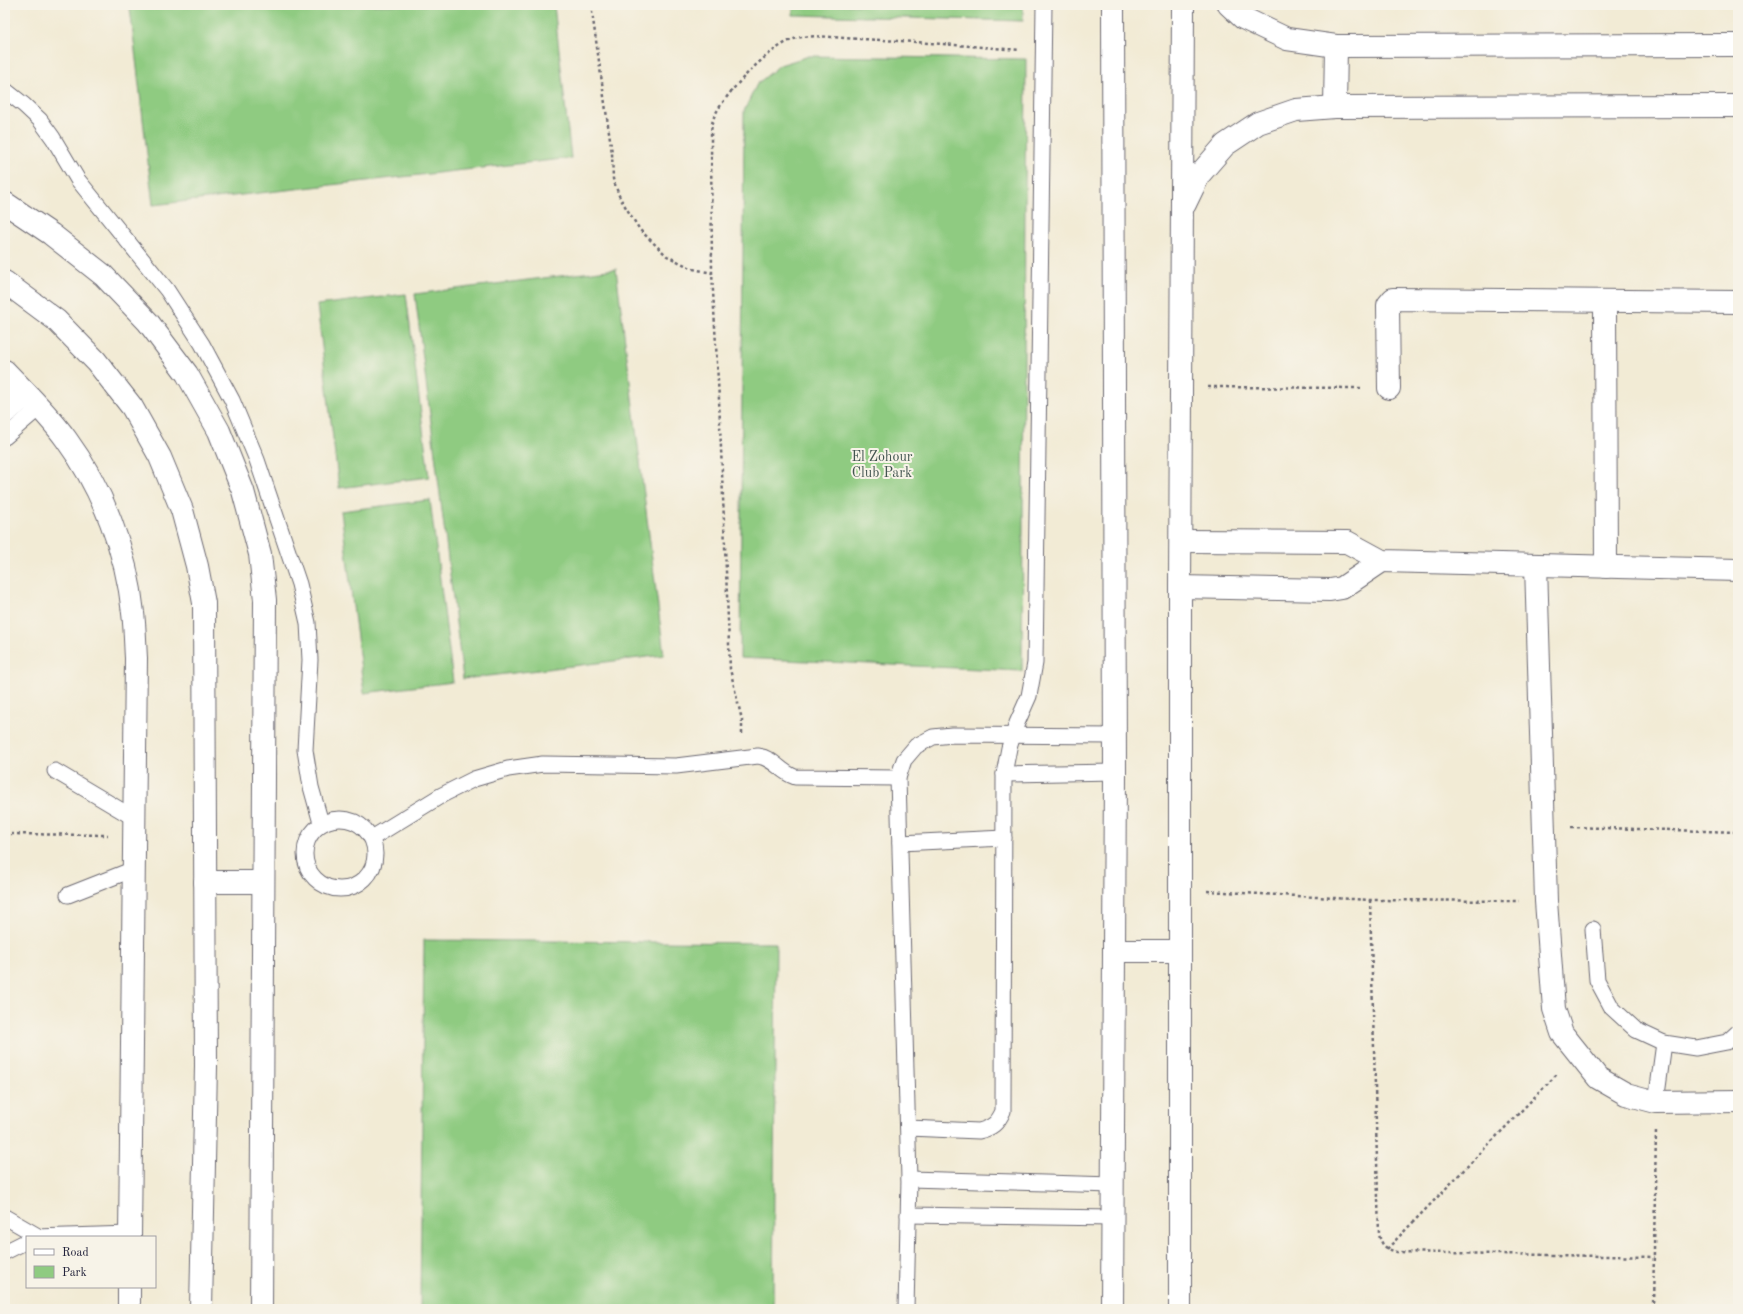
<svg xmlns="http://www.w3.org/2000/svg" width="1743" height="1314" viewBox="0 0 1743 1314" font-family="'Old Standard TT',serif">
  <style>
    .green { fill: #8fcb81; stroke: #58765e }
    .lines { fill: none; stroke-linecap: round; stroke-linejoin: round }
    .service-casing { stroke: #6b6871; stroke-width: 17 }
    .minor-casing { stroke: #6b6871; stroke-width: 24 }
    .tertiary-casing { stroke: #6b6871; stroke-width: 24 }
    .path { stroke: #6b6871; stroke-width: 2.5; stroke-dasharray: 3 3; stroke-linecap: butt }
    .service { stroke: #fff; stroke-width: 15 }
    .minor { stroke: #fff; stroke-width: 22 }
    .tertiary { stroke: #fff; stroke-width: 22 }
    .labels { text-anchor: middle; stroke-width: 4; stroke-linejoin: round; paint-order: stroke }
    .park-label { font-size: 14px; fill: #435550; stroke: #f7f3e8 }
  </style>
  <rect width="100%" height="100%" fill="#f7f3e8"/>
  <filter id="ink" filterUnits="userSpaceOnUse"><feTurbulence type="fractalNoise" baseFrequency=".025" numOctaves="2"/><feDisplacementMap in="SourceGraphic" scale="8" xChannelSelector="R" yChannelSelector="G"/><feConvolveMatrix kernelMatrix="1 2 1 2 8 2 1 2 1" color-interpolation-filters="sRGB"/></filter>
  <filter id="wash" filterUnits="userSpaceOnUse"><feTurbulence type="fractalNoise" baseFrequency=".012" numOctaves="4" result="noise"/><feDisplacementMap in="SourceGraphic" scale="16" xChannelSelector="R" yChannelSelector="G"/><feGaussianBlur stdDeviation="0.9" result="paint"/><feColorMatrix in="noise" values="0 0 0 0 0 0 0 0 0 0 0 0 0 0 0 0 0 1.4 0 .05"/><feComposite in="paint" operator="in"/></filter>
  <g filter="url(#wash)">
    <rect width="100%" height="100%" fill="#f2ebd5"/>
    <g class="green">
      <path d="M 153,5 L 554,5 L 571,158 L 153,205 L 130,8 Z"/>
      <path d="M 793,5 L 1023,5 L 1023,21 L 793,15 Z"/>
      <path d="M 809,56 L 1026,59 L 1022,671 L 740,658 L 744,111 L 757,84 L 780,65 Z"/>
      <path d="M 616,269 L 664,655 L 463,679 L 415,294 Z"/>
      <path d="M 406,294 L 429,477 L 339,488 L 317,305 Z"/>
      <path d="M 430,500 L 453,682 L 364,693 L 341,511 Z"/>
      <path d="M 424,940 L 776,943 L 773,1309 L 420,1309 Z"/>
    </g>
  </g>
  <g filter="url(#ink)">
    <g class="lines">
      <g class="service-casing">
        <g id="service">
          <path d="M 5,90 L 24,105 L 40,120 L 53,138 L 78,180 L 167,290 L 202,344 L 232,400 L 257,460 L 299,584 L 308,623 L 310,660 L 305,750 L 311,787 L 321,823"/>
          <path d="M 5,402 L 20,387"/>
          <path d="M 5,417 L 30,397"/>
          <path d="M 5,437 L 40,407"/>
          <path d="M 55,771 L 134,818"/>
          <path d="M 1004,774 L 1115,772"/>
          <circle cx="340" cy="854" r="35"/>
          <path d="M 372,838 L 442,795 L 474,779 L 508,769 L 543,764 L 676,766 L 758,756 C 774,758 780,772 795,777 L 898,778"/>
          <path d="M 900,843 L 1004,838"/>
          <path d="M 68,895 L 134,869"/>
          <path d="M 1593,929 L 1597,980 L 1612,1008 L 1636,1030 L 1664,1043 L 1696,1048 L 1727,1042 L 1738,1032"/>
          <path d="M 1656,1102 L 1664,1043"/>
          <path d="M 908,1128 L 979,1131 C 992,1128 998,1123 1003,1111 L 1004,774 L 1009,748 L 1017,723 L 1029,696 L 1035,663 L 1044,5"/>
          <path d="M 909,1179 L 1113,1185"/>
          <path d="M 908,1215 L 1113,1218"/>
          <path d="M 5,1217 L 38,1236"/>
          <path d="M 36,1237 L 130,1234"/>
          <path d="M 5,1252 L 27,1241"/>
          <path d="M 906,1309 L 909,1179 L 898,778 L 904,760 L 916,746 L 933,737 L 952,735 L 1115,736"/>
        </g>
      </g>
      <g class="minor-casing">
        <g id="minor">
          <path d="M 1605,301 L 1606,567"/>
          <path d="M 5,371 C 26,393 48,414 66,439 C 102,488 127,552 133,613 C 135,628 135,643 136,658 L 130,1237"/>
          <path d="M 1389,388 L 1388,305 L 1393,299 L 1738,302"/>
          <path d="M 1181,541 L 1347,542 L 1382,561 L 1738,570"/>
          <path d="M 1536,565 L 1546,901 L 1554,1009 L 1562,1033 L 1598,1078 L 1626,1094 L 1656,1102 L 1738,1101"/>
          <path d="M 1180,587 L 1330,590 L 1342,588 L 1382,561"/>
          <path d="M 129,1309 L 129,1287"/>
        </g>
      </g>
      <g class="tertiary-casing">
        <g id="tertiary">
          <path d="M 1229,5 L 1243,18 L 1287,39 L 1336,46 L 1738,45"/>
          <path d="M 1335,107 L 1336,46"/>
          <path d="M 5,203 L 51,234 L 103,275 L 148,322 L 187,374 L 219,431 L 243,491 L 260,554 L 265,600 L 261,1309"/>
          <path d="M 1185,204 L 1199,175 L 1225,145 L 1258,123 L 1296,110 L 1335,107 L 1738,106"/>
          <path d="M 5,282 L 56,320 L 96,361 L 132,407 L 160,457 L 182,510 L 197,566 L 204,603 L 206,1066 L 201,1309"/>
          <path d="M 205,882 L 263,882"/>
          <path d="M 1114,951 L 1180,951"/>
          <path d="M 1112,1309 L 1115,772 L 1113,5"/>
          <path d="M 1180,1309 L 1180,587 L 1183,5"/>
        </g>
      </g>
      <g class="path">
        <path d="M 591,5 L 612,153 L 613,179 L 620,198 L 640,230 L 667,256 L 693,269 L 712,273"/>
        <path d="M 1208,387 L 1361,388"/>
        <path d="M 742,734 L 742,720 L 730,669 L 719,399 L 712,273 L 711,141 C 711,133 711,124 714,117 C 725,93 774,40 802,37 C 819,35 842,38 859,39 C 913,41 966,46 1020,50"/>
        <path d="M 1571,827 L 1738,832"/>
        <path d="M 5,834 L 108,835"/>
        <path d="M 1207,891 L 1370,900 L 1519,901"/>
        <path d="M 1370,900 L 1379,1235 C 1382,1246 1386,1249 1397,1252 L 1654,1257"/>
        <path d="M 1387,1249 L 1558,1073"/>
        <path d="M 1653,1309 L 1656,1130"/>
      </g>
      <use href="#service" class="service"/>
      <use href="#minor" class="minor"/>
      <use href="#tertiary" class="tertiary"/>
    </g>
  </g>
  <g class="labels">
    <g class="park-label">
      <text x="882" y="461">El Zohour<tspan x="882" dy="16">Club Park</tspan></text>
    </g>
  </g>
  <rect width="1743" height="1314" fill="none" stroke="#f7f3e8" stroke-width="20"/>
  <rect x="26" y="1236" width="130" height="52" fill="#f7f3e8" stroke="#a29fa3"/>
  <rect x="34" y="1249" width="20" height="6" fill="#ffffff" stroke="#a29fa3"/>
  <text x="62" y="1256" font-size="12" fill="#22223b">Road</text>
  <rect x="34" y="1266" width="20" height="12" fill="#8fcb81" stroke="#a29fa3"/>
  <text x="62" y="1276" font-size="12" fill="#22223b">Park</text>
</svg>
